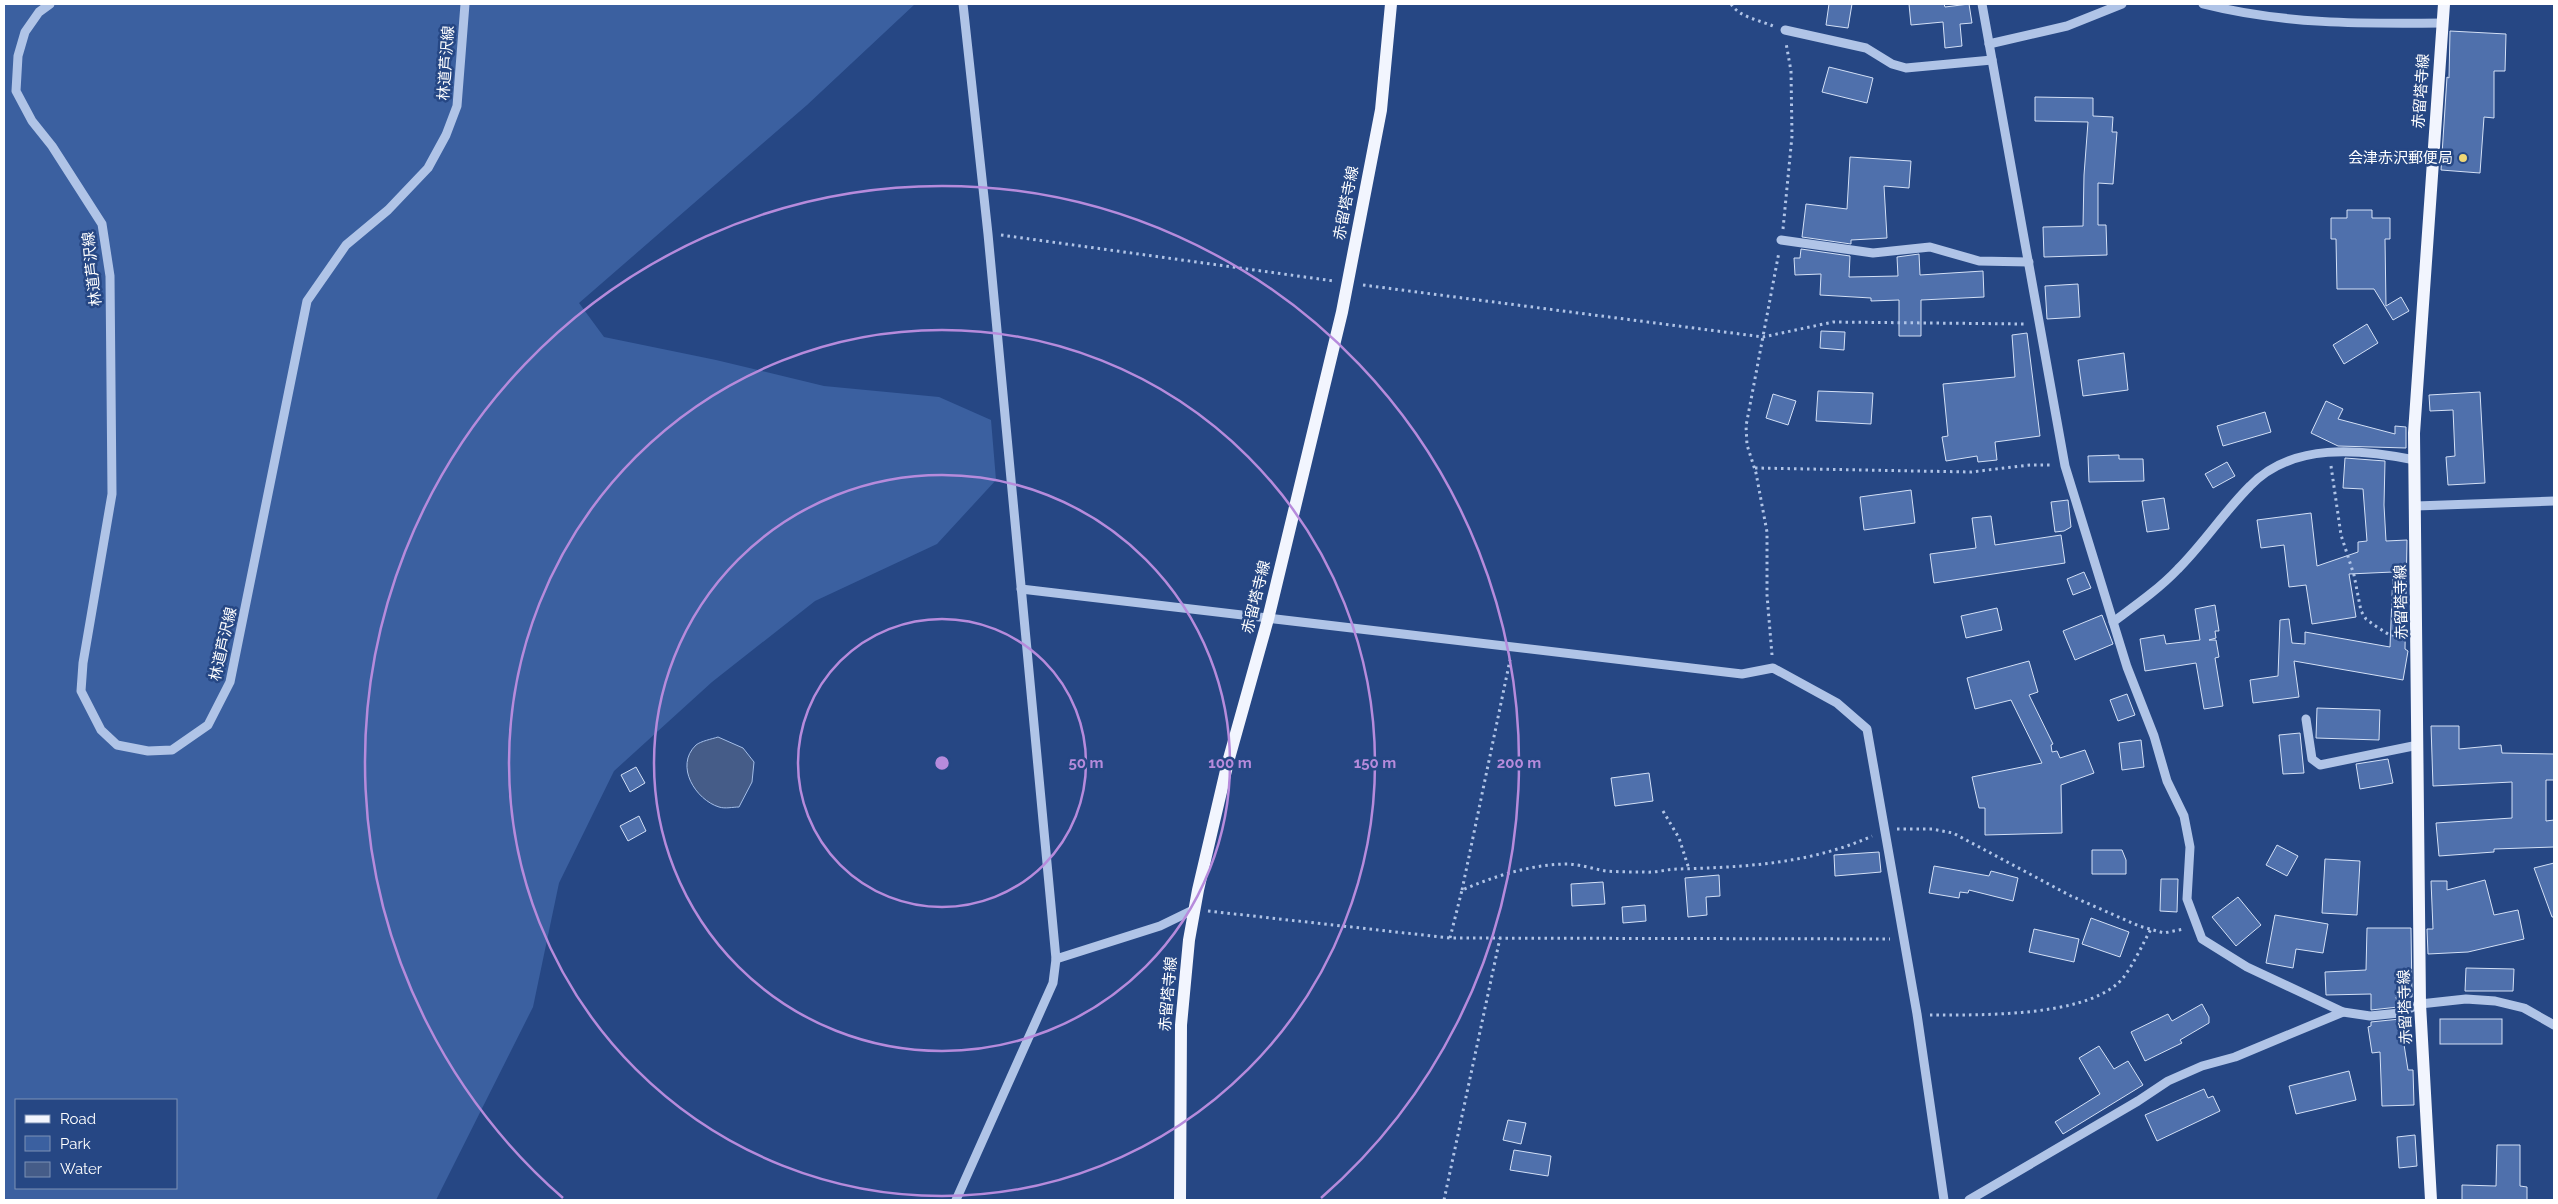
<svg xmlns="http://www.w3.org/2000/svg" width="2558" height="1204" viewBox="0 0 2558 1204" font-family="Raleway,'Noto Sans JP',sans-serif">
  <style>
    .green { fill: #3b60a0; fill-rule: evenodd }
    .water { fill: #455c88; stroke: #a4bee8 }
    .building { fill: #4f70ac; stroke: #d3e0f6 }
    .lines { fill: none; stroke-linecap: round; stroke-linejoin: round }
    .path { stroke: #b0c4e7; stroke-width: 3; stroke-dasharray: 2.5 4; stroke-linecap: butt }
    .minor { stroke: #b0c4e7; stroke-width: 9 }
    .major { stroke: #f2f5fe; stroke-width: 12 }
    .ring { fill: none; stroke: #b68bdc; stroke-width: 2.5 }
    .poi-dot { fill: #f0d775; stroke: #264784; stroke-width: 2 }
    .labels { text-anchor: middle; stroke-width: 5; stroke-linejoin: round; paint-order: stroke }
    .street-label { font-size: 15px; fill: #fff; stroke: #264784 }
    .poi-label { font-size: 15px; fill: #fff; stroke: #264784; text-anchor: end }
    .centre { fill: #b68bdc; stroke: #264784; stroke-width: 2.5 }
    .ring-label { font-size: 15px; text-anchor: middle; font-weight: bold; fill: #b68bdc; stroke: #264784; stroke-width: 5; stroke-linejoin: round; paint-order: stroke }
  </style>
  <rect width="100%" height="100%" fill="#264784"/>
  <path class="green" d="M 4,4 L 915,4 L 807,105 L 579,303 L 604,337 L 716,360 L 824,386 L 939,397 L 991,420 L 996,480 L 937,544 L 815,601 L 712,682 L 614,771 L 559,883 L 533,1007 L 436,1200 L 4,1200 ZM 16,1100 L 176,1100 L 176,1188 L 16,1188 Z"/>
  <path class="water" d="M 718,737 L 743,748 L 754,762 L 752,782 L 739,807 C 733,807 725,809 719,807 C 696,800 674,766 696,745 C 701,741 712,739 718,737 Z"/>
  <g class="building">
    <path d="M 1829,4 L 1852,4 L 1848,28 L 1826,25 Z"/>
    <path d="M 1909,4 L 1944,4 L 1945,7 L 1969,4 L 1972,23 L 1960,24 L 1962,46 L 1945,48 L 1943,22 L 1911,25 Z"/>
    <path d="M 2450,31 L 2506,34 L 2505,71 L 2494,71 L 2494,118 L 2484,117 L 2480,173 L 2441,170 L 2447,77 L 2449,78 Z"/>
    <path d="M 1829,67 L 1873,78 L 1867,103 L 1822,92 Z"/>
    <path d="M 2035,97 L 2093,98 L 2093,116 L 2113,117 L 2112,132 L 2117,132 L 2113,184 L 2098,183 L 2098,225 L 2106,225 L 2107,255 L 2044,257 L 2043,227 L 2083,226 L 2084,175 L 2088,122 L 2035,121 Z"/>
    <path d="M 1850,157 L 1911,161 L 1909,188 L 1884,186 L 1887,238 L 1851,240 L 1851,244 L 1802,237 L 1806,204 L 1847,209 Z"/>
    <path d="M 2347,210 L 2372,210 L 2372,218 L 2390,218 L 2390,239 L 2385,239 L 2386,306 L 2401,297 L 2409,311 L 2393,320 L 2374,289 L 2337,289 L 2336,239 L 2331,239 L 2331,218 L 2347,218 Z"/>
    <path d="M 1801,249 L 1850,256 L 1849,277 L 1898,276 L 1897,257 L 1919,254 L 1920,275 L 1983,271 L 1984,297 L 1921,300 L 1921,336 L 1899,336 L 1899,300 L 1871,301 L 1871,298 L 1820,295 L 1821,274 L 1795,275 L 1794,258 L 1800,258 Z"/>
    <path d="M 2078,284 L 2080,317 L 2047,319 L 2045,286 Z"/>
    <path d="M 2367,324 L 2378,343 L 2344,364 L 2333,345 Z"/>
    <path d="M 1821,331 L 1845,332 L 1844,350 L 1820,348 Z"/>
    <path d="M 2027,333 L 2040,436 L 1995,442 L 1997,460 L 1978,462 L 1977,456 L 1946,461 L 1942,437 L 1948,436 L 1943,384 L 2015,377 L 2012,335 Z"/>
    <path d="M 2124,353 L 2128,390 L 2083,396 L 2078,360 Z"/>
    <path d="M 1818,391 L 1873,393 L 1871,424 L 1816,421 Z"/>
    <path d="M 2480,392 L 2485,483 L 2448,485 L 2446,457 L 2455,456 L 2453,410 L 2430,411 L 2429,395 Z"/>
    <path d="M 1773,394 L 1796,401 L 1788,425 L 1766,418 Z"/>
    <path d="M 2326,401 L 2343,409 L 2338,419 L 2395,434 L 2395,426 L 2406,427 L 2406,448 L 2338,446 L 2311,433 Z"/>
    <path d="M 2265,412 L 2271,432 L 2223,446 L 2217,426 Z"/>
    <path d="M 2119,455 L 2119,459 L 2143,459 L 2144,481 L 2089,482 L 2088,456 Z"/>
    <path d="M 2345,458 L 2385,461 L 2384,505 L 2386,541 L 2407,540 L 2405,649 L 2408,651 L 2403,680 L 2294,661 L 2299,697 L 2253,703 L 2250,680 L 2278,676 L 2280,620 L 2289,619 L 2292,643 L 2305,644 L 2305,632 L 2390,647 L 2393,572 L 2349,574 L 2356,617 L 2312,624 L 2306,585 L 2289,587 L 2284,545 L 2261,548 L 2257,520 L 2311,513 L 2317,566 L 2358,552 L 2358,542 L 2367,541 L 2363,489 L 2343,488 Z"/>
    <path d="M 2227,462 L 2235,476 L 2213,488 L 2205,474 Z"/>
    <path d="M 1911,490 L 1915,523 L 1864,530 L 1860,497 Z"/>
    <path d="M 2164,498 L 2169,529 L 2147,532 L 2142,501 Z"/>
    <path d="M 2068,500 L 2071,527 L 2064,531 L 2055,532 L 2051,502 Z"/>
    <path d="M 1991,516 L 1995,545 L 2061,535 L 2065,563 L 1934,583 L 1930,554 L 1976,548 L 1972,518 Z"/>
    <path d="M 2084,572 L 2091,588 L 2073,595 L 2067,579 Z"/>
    <path d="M 2215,605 L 2219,631 L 2215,631 L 2216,638 L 2209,640 L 2216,640 L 2219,657 L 2215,658 L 2223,706 L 2204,709 L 2196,663 L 2145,671 L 2140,639 L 2164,635 L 2166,644 L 2200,640 L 2195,609 Z"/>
    <path d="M 1997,608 L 2002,630 L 1966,638 L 1961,616 Z"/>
    <path d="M 2102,615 L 2113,644 L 2075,660 L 2063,631 Z"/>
    <path d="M 2029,661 L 2038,692 L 2029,695 L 2053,744 L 2051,745 L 2052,752 L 2057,751 L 2060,758 L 2085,750 L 2094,773 L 2061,785 L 2062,833 L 1985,835 L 1985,808 L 1979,808 L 1972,777 L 2042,763 L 2011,700 L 1975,709 L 1967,678 Z"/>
    <path d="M 2127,694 L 2135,715 L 2118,721 L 2110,700 Z"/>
    <path d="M 2317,708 L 2380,710 L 2379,740 L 2316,738 Z"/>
    <path d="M 2431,726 L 2459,726 L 2459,749 L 2501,745 L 2502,753 L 2554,754 L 2554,780 L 2546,780 L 2546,821 L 2554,820 L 2554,847 L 2494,849 L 2494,852 L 2439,856 L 2436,823 L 2512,818 L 2512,782 L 2433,786 Z"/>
    <path d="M 2300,733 L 2304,773 L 2283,774 L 2279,735 Z"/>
    <path d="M 2141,740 L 2144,767 L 2122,770 L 2119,743 Z"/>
    <path d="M 2388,759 L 2393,783 L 2360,789 L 2356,764 Z"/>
    <path d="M 636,767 L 645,783 L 630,792 L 621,775 Z"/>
    <path d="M 1649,773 L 1653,801 L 1615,806 L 1611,778 Z"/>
    <path d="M 639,816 L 646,831 L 628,841 L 620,826 Z"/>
    <path d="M 2277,845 L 2298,856 L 2287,876 L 2266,865 Z"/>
    <path d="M 2092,850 L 2122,850 L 2126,860 L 2126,874 L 2092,874 Z"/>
    <path d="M 1879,852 L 1881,872 L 1835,876 L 1834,855 Z"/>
    <path d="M 2325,859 L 2360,861 L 2357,915 L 2322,913 Z"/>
    <path d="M 2554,863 L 2554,917 L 2552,917 L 2534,868 Z"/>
    <path d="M 1934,866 L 1989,876 L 1991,871 L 2018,878 L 2013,901 L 1969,890 L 1968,893 L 1960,892 L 1959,898 L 1929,893 Z"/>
    <path d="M 1719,875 L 1720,896 L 1706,897 L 1707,915 L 1688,917 L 1685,878 Z"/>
    <path d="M 2161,879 L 2178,879 L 2177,912 L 2160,911 Z"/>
    <path d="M 2485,880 L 2494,915 L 2518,910 L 2524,939 L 2468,952 L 2428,954 L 2427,929 L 2433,929 L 2431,881 L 2447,881 L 2447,890 Z"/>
    <path d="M 1603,882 L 1605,904 L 1572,906 L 1571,884 Z"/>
    <path d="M 2238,897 L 2261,925 L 2236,946 L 2212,917 Z"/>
    <path d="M 1645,905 L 1646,921 L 1623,923 L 1622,907 Z"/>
    <path d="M 2275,915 L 2328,924 L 2323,953 L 2296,949 L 2293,968 L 2266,963 Z"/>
    <path d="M 2091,918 L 2129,932 L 2120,957 L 2082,944 Z"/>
    <path d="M 2367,928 L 2411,928 L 2412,997 L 2396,997 L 2398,1007 L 2371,1010 L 2371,994 L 2326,995 L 2325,972 L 2366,970 Z"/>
    <path d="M 2034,929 L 2079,939 L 2074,962 L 2029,952 Z"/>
    <path d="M 2466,968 L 2514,969 L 2513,991 L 2465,991 Z"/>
    <path d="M 2202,1004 L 2209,1017 L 2209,1023 L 2180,1040 L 2182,1043 L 2145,1061 L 2131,1032 L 2168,1014 L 2172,1021 Z"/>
    <path d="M 2400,1019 L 2408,1070 L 2413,1070 L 2414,1105 L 2382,1106 L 2380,1052 L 2372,1053 L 2368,1027 L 2371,1026 L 2371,1022 Z"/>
    <rect x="2440" y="1019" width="62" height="25"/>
    <path d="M 2099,1046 L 2114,1069 L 2128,1061 L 2143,1085 L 2063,1134 L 2055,1122 L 2100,1094 L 2079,1058 Z"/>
    <path d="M 2349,1071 L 2356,1100 L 2296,1114 L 2289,1086 Z"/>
    <path d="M 2204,1089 L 2208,1098 L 2213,1096 L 2220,1111 L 2157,1141 L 2145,1115 Z"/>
    <path d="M 1508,1120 L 1526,1123 L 1521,1144 L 1503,1140 Z"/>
    <path d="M 2415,1135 L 2417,1166 L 2399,1168 L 2397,1137 Z"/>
    <path d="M 2497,1145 L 2520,1145 L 2520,1186 L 2527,1187 L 2527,1200 L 2462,1200 L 2462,1185 L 2496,1186 Z"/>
    <path d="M 1514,1150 L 1551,1156 L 1548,1176 L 1510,1170 Z"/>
  </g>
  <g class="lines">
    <g class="path">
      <path d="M 1731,4 C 1739,17 1759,20 1773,26"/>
      <path d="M 1783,229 L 1792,136 L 1791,71 L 1786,43"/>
      <path d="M 1001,235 L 1334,281"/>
      <path d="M 1363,285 L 1763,337 L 1833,322 L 2026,324"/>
      <path d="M 2331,466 L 2341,535 L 2354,575 L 2361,611 L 2366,619 L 2374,625 L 2388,634 L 2402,637"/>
      <path d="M 1755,468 L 1971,472 L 2030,465 L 2051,465"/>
      <path d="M 1772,655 L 1767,595 L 1767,532 L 1756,473 L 1747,445 L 1746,426 L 1779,252"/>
      <path d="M 1663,811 L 1679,838 L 1689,869"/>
      <path d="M 1897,829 L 1932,829 L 1953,833 L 2071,896 L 2139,926 L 2164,933 L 2184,929"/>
      <path d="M 1462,890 L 1510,660"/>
      <path d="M 1208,911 L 1450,938 L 1890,939"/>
      <path d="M 1450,938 L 1462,890 C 1495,876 1532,864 1569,864 C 1582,865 1594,869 1606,871 C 1619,872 1632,872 1644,872 C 1656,873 1667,869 1678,869 C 1745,867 1810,864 1872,836"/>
      <path d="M 1930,1015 C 1979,1015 2079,1017 2117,984 C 2129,975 2143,943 2151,929"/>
      <path d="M 1444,1200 L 1500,938"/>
    </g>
    <g class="minor">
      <path d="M 50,4 L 39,12 L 25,32 L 18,56 L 16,91 L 32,121 L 52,146 L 102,224 L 110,276 L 112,494 L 83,663 L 81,691 L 101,730 L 117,745 L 148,751 L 172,750 L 208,725 L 230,682 L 307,301 L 346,245 L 388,210 L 428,168 L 446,135 L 457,106 L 465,4"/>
      <path d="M 1982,4 L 2065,466 L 2127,667 L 2154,736 L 2167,781 L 2184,816 L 2190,847 L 2187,899 L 2202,939 L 2247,967 L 2343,1012 L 2370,1016 L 2399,1013 L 2420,1004 L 2466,999 L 2495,1001 L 2524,1008 L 2554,1025"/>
      <path d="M 2203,4 C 2282,24 2361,24 2442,23"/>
      <path d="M 1785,30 L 1866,48 L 1892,64 L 1906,68 L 1992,60"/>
      <path d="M 1989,44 L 2067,26 L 2122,4"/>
      <path d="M 1781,240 L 1873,253 L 1930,247 L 1979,261 L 2029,262"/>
      <path d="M 2416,506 L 2554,501"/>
      <path d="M 1021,589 L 1742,674 L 1773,668 L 1837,703 L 1867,729 L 1917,1014 L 1944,1200"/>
      <path d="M 2113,622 C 2136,605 2159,589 2178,569 C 2204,543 2224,512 2250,486 C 2292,442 2360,449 2415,460"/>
      <path d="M 2306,719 L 2312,759 L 2320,765 L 2418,745"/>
      <path d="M 1056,959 L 1160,926 L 1195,909"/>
      <path d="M 956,1200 L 1053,983 L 1056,959 L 988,234 L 963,4"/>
      <path d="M 1969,1200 L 2138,1101 L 2168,1081 L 2202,1066 L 2235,1057 L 2343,1012"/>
    </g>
    <g class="major">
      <path d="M 1180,1200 L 1181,1025 L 1189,940 L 1198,890 L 1228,762 L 1268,619 L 1342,312 L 1381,110 L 1391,4"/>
      <path d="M 2431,1200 L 2420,1004 L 2414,433 L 2444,4"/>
    </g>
  </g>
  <g class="ring">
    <circle cx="942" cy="763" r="144"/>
    <circle cx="942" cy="763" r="288"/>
    <circle cx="942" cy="763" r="433"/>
    <path d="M563 1198A577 577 0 1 1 1321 1198"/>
  </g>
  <circle class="poi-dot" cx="2463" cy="158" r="5"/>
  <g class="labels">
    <g class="street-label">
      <text transform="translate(446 63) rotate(-86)" y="5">林道芦沢線</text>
      <text transform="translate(2421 91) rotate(-86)" y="5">赤留塔寺線</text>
      <text transform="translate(1346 203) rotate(-79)" y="5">赤留塔寺線</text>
      <text transform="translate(92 269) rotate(-96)" y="5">林道芦沢線</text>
      <text transform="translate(1256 597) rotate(-76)" y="5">赤留塔寺線</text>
      <text transform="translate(2401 602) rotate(-91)" y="5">赤留塔寺線</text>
      <text transform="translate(223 644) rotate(-77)" y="5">林道芦沢線</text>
      <text transform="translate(1168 994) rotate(-85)" y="5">赤留塔寺線</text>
      <text transform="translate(2405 1007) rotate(-92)" y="5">赤留塔寺線</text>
    </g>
    <g class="poi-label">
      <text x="2453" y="163">会津赤沢郵便局</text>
    </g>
  </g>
  <circle cx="942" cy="763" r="8" class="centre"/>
  <g class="ring-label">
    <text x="1086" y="768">50 m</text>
    <text x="1230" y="768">100 m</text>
    <text x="1375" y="768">150 m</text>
    <text x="1519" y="768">200 m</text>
  </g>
  <rect width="2558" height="1204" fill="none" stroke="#ffffff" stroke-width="10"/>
  <rect x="15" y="1099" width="162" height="90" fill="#264784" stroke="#7d91b5"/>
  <rect x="25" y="1115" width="25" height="8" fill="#f2f5fe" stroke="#7d91b5"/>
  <text x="60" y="1124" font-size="15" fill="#ffffff">Road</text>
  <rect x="25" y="1136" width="25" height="15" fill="#3b60a0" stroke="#7d91b5"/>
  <text x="60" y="1149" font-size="15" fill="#ffffff">Park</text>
  <rect x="25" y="1162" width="25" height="15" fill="#455c88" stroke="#7d91b5"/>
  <text x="60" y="1174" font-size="15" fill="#ffffff">Water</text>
</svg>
